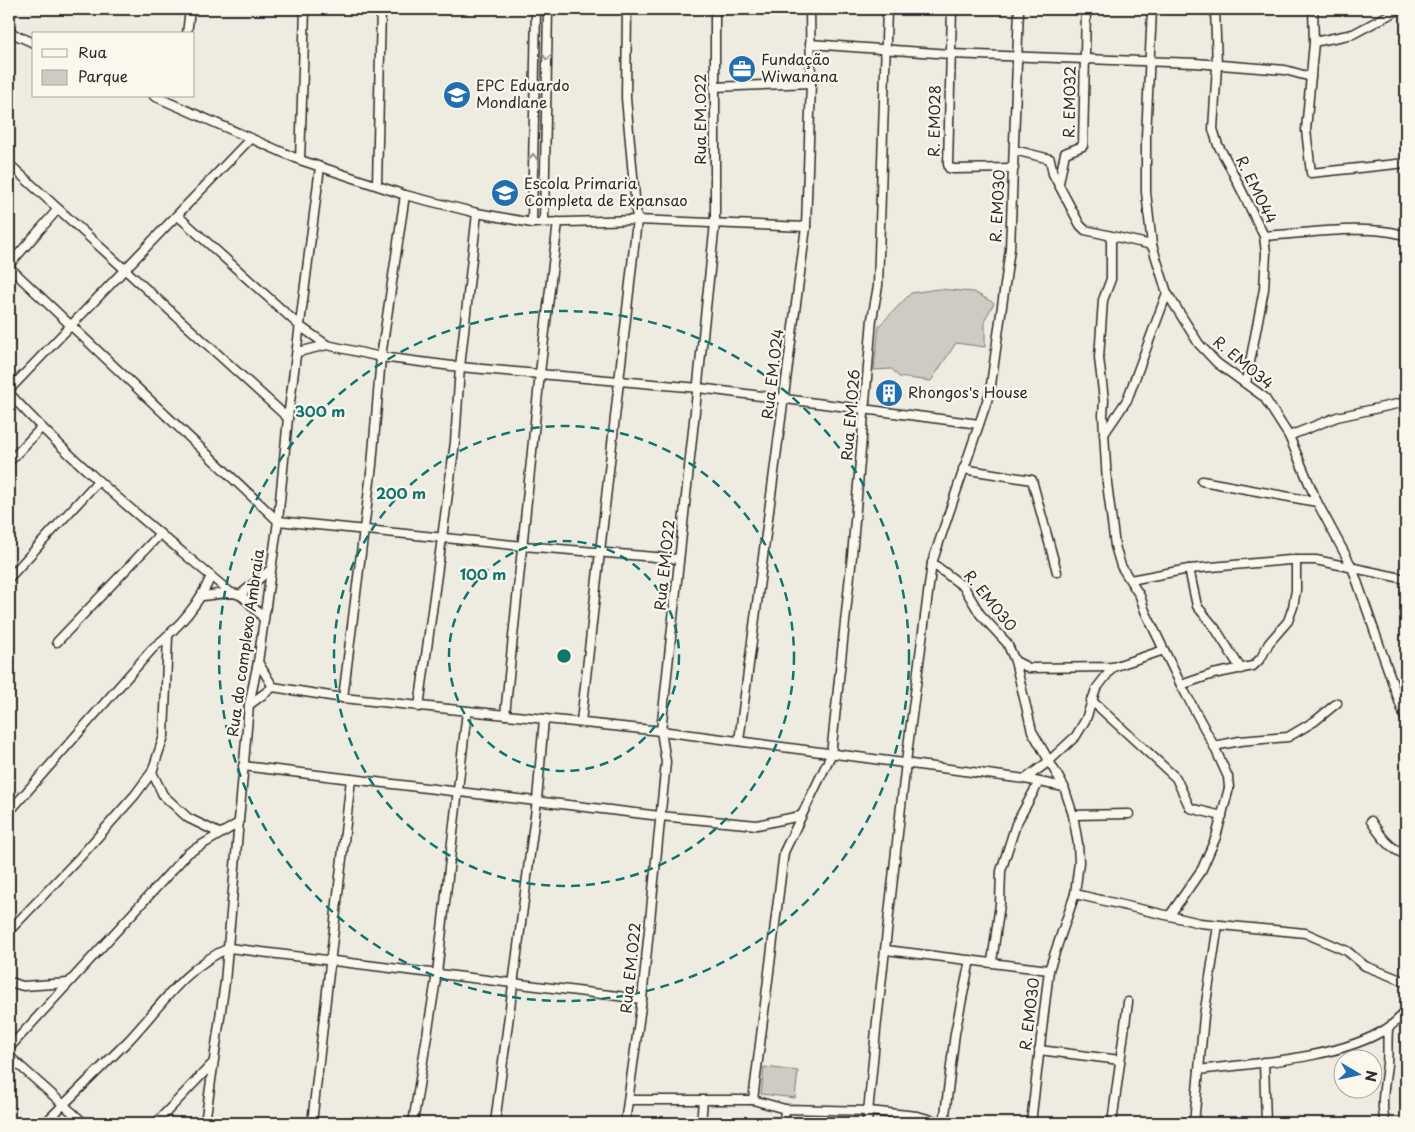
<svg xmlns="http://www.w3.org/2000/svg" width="1415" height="1132" viewBox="0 0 1415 1132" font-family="'Playpen Sans',sans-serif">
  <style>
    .green { fill: #cecbc2; stroke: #7c7b76 }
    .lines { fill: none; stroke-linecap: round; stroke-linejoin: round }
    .minor-casing { stroke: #2b2b2b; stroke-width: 11 }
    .minor { stroke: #fbf7ec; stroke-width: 8 }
    .oneway { stroke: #93918c }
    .ring { fill: none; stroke: #0f766e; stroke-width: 2.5; stroke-dasharray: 9 6 }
    .labels { text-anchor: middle; stroke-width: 4.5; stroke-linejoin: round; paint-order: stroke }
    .poi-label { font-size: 15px; fill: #2b2b2b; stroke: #fbf7ec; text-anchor: start }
    .street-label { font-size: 15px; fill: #2b2b2b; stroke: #fbf7ec }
    .centre { fill: #0f766e; stroke: #fbf7ec; stroke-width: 2.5 }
    .ring-label { font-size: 15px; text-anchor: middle; font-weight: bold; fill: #0f766e; stroke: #fbf7ec; stroke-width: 4.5; stroke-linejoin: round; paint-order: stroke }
  </style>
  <rect width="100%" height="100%" fill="#eeebe0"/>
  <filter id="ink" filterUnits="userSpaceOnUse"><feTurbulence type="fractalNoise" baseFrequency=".02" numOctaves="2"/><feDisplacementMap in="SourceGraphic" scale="10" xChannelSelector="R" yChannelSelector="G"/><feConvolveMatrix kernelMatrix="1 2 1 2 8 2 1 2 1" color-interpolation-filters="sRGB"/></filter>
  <g filter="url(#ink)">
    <g class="green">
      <path d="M 938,289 L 974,292 L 994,303 L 985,319 L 985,347 L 956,343 L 931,381 L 899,377 L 892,369 L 874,370 L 879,326 L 911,293 Z"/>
      <path d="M 764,1067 L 798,1071 L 795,1098 L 761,1094 Z"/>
    </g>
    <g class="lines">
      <g class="minor-casing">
        <g id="minor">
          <path d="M 952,9 L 948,164 L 949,168 L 954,169 L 1014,168"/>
          <path d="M 1019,9 L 1010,249 L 990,392 L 932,563 L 964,587 L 980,614 L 1007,643 L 1015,661 L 1032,731 L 1064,787 L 1073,815 L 1078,844 L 1079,862 L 1075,894 L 1049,970 L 1031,1123"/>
          <path d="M 1152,9 L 1146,137 L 1146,192 L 1152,245 L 1167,293 L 1199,344 L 1217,363 L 1264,397 L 1289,436 L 1317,502 L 1352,567 L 1406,721"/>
          <path d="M 1215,9 L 1217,66 L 1213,129 L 1218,145 L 1228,163 L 1264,236 L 1266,253 L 1264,289 L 1246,383"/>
          <path d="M 1313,9 L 1314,42 L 1306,130 L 1311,173 L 1406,163"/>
          <path d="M 9,32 L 34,43"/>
          <path d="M 187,34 L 190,9"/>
          <path d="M 1314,42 L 1353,34 L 1400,9"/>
          <path d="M 810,44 L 950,54 L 1195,63 L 1285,70 L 1311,77"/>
          <path d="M 714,87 L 811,83"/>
          <path d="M 154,96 L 300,160 L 405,195 L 477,213 L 532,223 L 637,220 L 806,227"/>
          <path d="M 1014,150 L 1050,159 L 1053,174 L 1080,225 L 1085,230 L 1152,245"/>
          <path d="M 300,160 L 305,9"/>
          <path d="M 9,164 L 288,418"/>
          <path d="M 1059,183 L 1065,153 L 1083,146 L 1086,9"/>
          <path d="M 377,184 L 381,9"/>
          <path d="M 178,216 L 301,327 L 327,345 L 381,357 L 460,367 L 699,388 L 979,424"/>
          <path d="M 544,222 L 548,9"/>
          <path d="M 532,223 L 536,9"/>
          <path d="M 1111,236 L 1111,279 L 1103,300 L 1099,358 L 1104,400 L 1103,415 L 1107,483 L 1115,546 L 1121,566 L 1140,596 L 1145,611 L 1181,685 L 1214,746 L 1228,777 L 1229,788 L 1216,837 L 1202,869 L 1170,915"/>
          <path d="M 1264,236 C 1303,234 1371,223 1406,236"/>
          <path d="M 9,265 L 58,209"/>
          <path d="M 9,267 L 278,521 L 523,546 L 679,559"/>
          <path d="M 298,352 L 327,345"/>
          <path d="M 9,390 L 251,138"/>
          <path d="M 9,393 C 76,467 154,528 231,593"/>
          <path d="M 1104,434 L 1127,400 L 1167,293"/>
          <path d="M 1289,436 L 1337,417 L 1406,402"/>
          <path d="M 9,462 L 41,428"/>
          <path d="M 963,469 L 1032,480 L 1057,572"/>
          <path d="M 1202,481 L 1317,502"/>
          <path d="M 1189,569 L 1197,606 L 1215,628 L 1241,669"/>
          <path d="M 9,578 L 98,481"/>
          <path d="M 1130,580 L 1189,569 L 1290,560 L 1316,560 L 1406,579"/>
          <path d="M 241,594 L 271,569"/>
          <path d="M 203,596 C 242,591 237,589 263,618"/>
          <path d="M 57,642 L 160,534"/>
          <path d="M 1015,661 L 1029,668 L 1113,667 L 1164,650"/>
          <path d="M 258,662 L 273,687"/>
          <path d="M 1181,685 L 1213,674 L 1253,666 L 1261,658 L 1269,643 L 1288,621 L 1293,607 L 1296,590 L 1296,560"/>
          <path d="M 343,698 L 372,465 L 381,357 L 405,195"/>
          <path d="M 1091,700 L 1176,778 L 1190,808 L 1222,816"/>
          <path d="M 249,705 L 273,687 L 343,698 L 661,731 L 1025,779 L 1064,787"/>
          <path d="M 419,707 L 455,442 L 460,367 L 477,213"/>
          <path d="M 505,715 L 540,373 L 558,222"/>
          <path d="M 581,722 L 637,220 L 626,98 L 627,9"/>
          <path d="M 739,741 L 806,227 L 811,83 L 810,9"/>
          <path d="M 1214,746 L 1240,741 L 1288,737 L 1315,721 L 1337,703"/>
          <path d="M 243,766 L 660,816 L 757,825 L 800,816"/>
          <path d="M 152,772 L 163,795 L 188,818 L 219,833"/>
          <path d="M 1025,779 L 1048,762 L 1076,736 L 1086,719 L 1096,689 L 1113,667"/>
          <path d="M 9,812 L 153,648 C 177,629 199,605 211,576"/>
          <path d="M 1073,815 L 1129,814"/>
          <path d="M 1371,821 C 1380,835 1390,849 1406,855"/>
          <path d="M 1075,894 L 1200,923 L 1305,933 L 1347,951 L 1365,966 L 1406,982"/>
          <path d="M 9,931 L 80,857 L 135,795 L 152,772 L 164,736 L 168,636"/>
          <path d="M 886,950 L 1049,970"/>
          <path d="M 992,962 L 1000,904 L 1001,871 L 1016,824 L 1039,782"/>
          <path d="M 9,982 L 23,986 L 68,983"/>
          <path d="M 9,1048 L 188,853 L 237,824"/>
          <path d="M 1039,1050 L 1120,1060"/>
          <path d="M 9,1056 L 84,1123"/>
          <path d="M 1264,1062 L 1266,1123"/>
          <path d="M 1199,1070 C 1254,1063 1339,1059 1386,1029 C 1393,1025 1400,1017 1406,1012"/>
          <path d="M 629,1100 L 753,1100 L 785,1109 L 869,1111 L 917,1116 L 944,1123"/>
          <path d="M 753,1100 L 784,852 L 831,755 L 852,556 L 872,319 L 878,286 L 887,9"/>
          <path d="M 45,1123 C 73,1095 101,1068 129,1040 C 160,1007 186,966 229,948 L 642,999"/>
          <path d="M 156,1123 L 211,1065"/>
          <path d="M 205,1123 L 225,982 L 249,705 L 258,662 L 278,521 L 288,418 L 320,167"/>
          <path d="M 312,1123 L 351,779"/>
          <path d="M 413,1123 L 437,973 L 467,711"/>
          <path d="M 495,1123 L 537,800 L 544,719"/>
          <path d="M 625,1123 L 642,999 L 666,762 L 661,731 L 715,223 L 715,9"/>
          <path d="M 701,1123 L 703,1101"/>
          <path d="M 784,1123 L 785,1109"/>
          <path d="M 867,1123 L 876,1030 L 906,762 L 932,563"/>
          <path d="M 944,1123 L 955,1033 L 970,960"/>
          <path d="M 1112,1123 L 1128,1002"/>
          <path d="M 1194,1123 L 1204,1016 L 1218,925"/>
          <path d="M 1385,1123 C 1380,1103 1385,1085 1387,1064 C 1388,1053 1387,1041 1388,1029"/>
        </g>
      </g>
      <use href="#minor" class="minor"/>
    </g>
    <defs><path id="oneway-chevron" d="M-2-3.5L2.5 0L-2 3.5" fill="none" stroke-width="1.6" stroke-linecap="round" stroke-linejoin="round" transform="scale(1.25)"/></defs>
    <g class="oneway">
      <use href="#oneway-chevron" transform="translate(547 57) rotate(91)"/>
      <use href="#oneway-chevron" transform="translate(533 157) rotate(-89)"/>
    </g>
  </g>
  <g class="ring">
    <circle cx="564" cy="656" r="115"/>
    <circle cx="564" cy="656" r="230"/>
    <circle cx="564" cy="656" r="345"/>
  </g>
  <defs>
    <g id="office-disc" transform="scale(1.4375)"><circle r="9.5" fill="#1f6fb2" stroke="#fbf7ec"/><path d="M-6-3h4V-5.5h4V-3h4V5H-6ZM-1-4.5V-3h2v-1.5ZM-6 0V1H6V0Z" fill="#fff"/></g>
    <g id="school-disc" transform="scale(1.4375)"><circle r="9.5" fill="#1f6fb2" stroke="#fbf7ec"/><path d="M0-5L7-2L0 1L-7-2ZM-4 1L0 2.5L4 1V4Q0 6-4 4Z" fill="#fff"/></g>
    <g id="building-disc" transform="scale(1.4375)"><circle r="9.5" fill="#1f6fb2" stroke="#fbf7ec"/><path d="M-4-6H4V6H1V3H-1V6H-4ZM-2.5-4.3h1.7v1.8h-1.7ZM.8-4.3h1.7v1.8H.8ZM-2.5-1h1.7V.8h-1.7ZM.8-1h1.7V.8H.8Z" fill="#fff"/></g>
  </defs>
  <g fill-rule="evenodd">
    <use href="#office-disc" x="742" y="69"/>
    <use href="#school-disc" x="457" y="95"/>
    <use href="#school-disc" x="505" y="193"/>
    <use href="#building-disc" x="889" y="393"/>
  </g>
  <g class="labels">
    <g class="poi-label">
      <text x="761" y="65">Fundação<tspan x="761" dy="17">Wiwanana</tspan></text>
      <text x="476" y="91">EPC Eduardo<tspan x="476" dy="17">Mondlane</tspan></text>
      <text x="524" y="189">Escola Primaria<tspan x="524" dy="17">Completa de Expansao</tspan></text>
      <text x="908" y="398">Rhongos's House</text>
    </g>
    <g class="street-label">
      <text transform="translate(1070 102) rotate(-89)" y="5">R. EM032</text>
      <text transform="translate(701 119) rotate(-90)" y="5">Rua EM.022</text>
      <text transform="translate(935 121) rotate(-89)" y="5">R. EM028</text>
      <text transform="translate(1256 190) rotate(64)" y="5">R. EM044</text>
      <text transform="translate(998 206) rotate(-87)" y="5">R. EM030</text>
      <text transform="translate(1243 363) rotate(40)" y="5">R. EM034</text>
      <text transform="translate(773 374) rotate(-83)" y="5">Rua EM.024</text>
      <text transform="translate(851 415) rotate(-85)" y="5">Rua EM.026</text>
      <text transform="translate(665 565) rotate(-84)" y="5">Rua EM.022</text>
      <text transform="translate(990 601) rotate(51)" y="5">R. EM030</text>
      <text transform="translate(246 643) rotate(-82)" y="5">Rua do complexo Ambraia</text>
      <text transform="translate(631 968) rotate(-84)" y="5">Rua EM.022</text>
      <text transform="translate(1030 1014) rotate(-83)" y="5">R. EM030</text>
    </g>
  </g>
  <circle cx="564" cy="656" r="8" class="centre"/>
  <g class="ring-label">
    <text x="320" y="417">300 m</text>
    <text x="401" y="499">200 m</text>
    <text x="483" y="580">100 m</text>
  </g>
  <rect width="1415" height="1132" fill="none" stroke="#fbf7ec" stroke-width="30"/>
  <rect x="15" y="15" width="1385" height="1102" fill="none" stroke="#2b2b2b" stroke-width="2" filter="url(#ink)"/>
  <rect x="32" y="32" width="162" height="65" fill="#fbf7ec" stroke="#a8a59f"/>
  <rect x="42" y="49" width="25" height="8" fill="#fbf7ec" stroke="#a8a59f"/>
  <text x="78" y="58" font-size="15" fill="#2b2b2b">Rua</text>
  <rect x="42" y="70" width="25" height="15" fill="#cecbc2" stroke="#a8a59f"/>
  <text x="78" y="82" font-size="15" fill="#2b2b2b">Parque</text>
  <g transform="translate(1358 1074) rotate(99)"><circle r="24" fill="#fbf7ec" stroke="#a8a59f"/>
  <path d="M0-4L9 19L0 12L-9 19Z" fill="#1f6fb2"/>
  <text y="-8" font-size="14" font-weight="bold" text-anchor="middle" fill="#2b2b2b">N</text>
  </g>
</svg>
